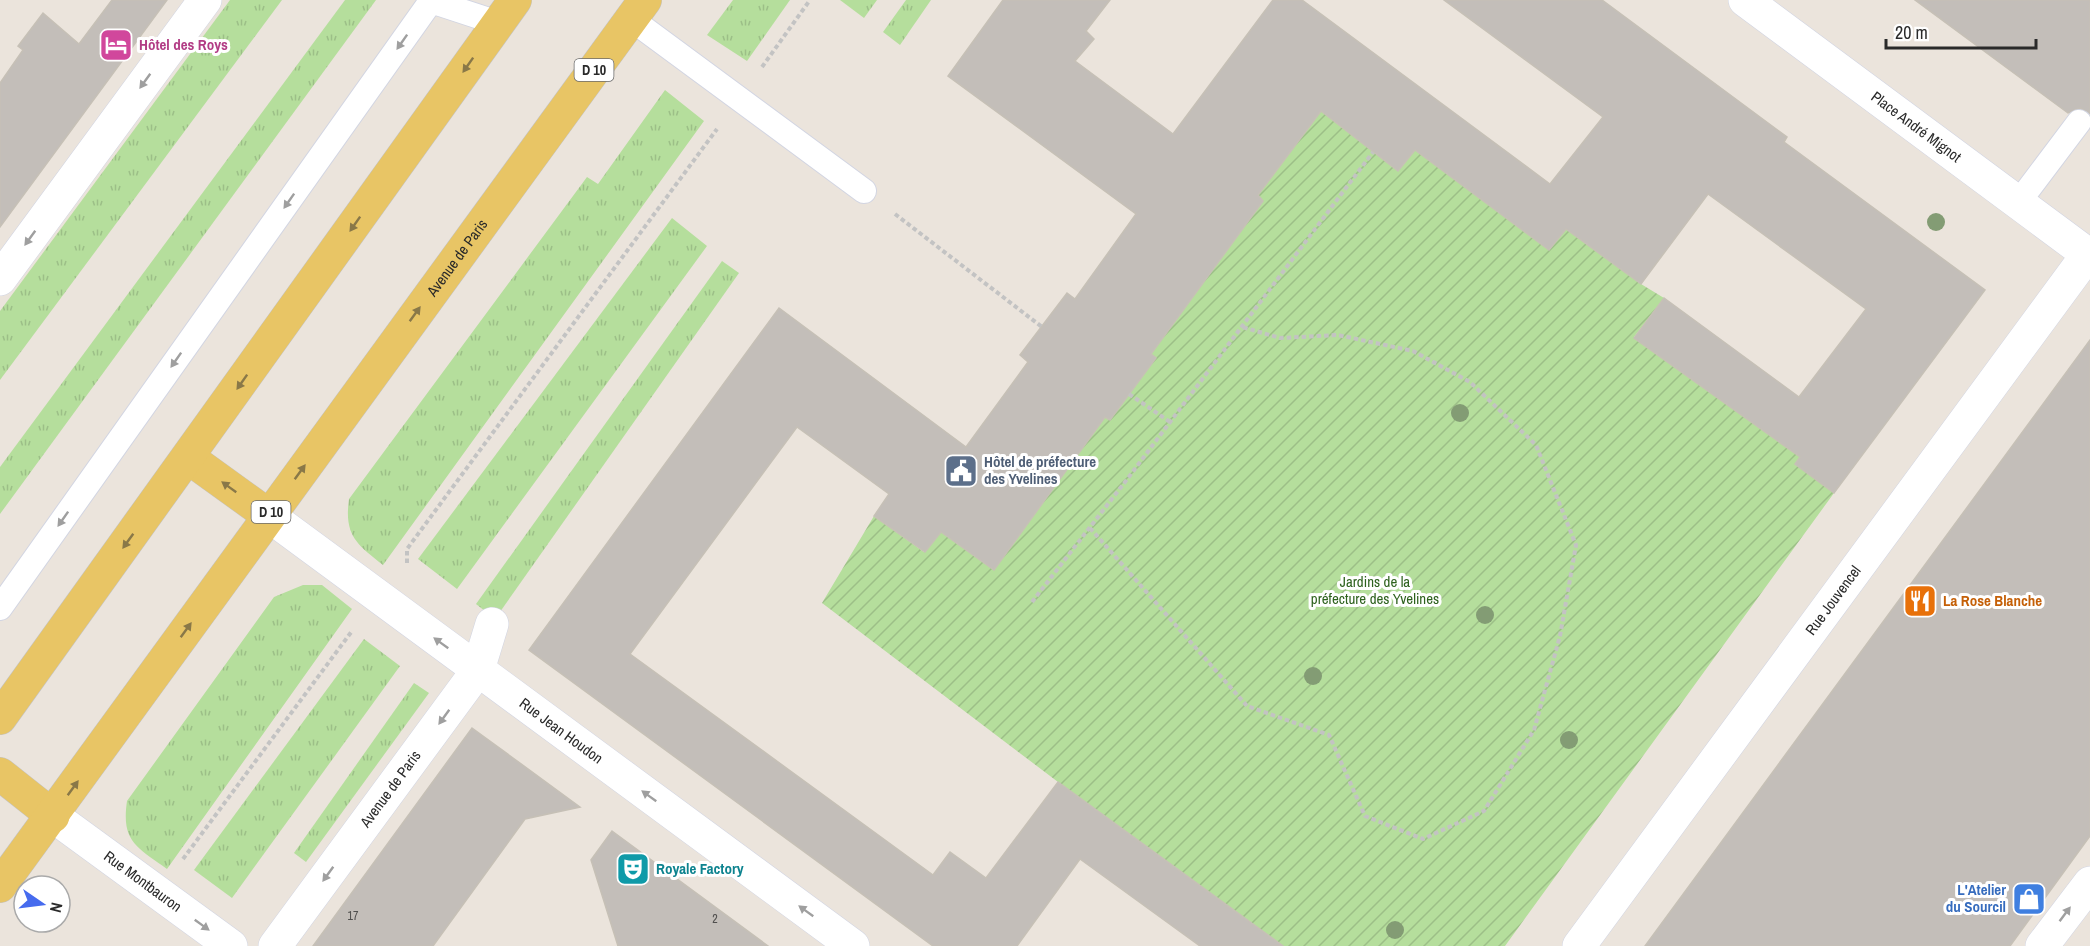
<svg xmlns="http://www.w3.org/2000/svg" width="2090" height="946" viewBox="0 0 2090 946" font-family="'Archivo Narrow',sans-serif">
  <style>
    .grass { fill: url(#grass-tufts) }
    .garden { fill: url(#garden-furrows) }
    .building { fill: #c3beb9; stroke: #c6c0b6; stroke-width: 1.5 }
    .lines { fill: none; stroke-linecap: round; stroke-linejoin: round }
    .lane-casing { stroke: #d2d5e2; stroke-width: 26 }
    .street-casing { stroke: #d2d5e2; stroke-width: 34 }
    .primary-casing { stroke: #c3c3c3; stroke-width: 34 }
    .path { stroke: #c3c3c3; stroke-width: 4; stroke-dasharray: 4.5 3; stroke-linecap: butt }
    .lane { stroke: #fff; stroke-width: 24 }
    .street { stroke: #fff; stroke-width: 33 }
    .primary { stroke: #e8c565; stroke-width: 33 }
    .tree { fill: #839c74 }
    .oneway { fill: #9f9f9f }
    .oneway2 { fill: #897848 }
    .labels { text-anchor: middle; stroke-width: 6; stroke-linejoin: round; paint-order: stroke }
    .number-label { font-size: 12px; fill: #504f4e }
    .shield { fill: #fff; stroke: #6a6a6a; stroke-width: 1.5 }
    .shield-label { font-size: 14px; font-weight: bold; fill: #2a2a2a }
    .hotel-label { font-size: 15px; font-weight: bold; fill: #b23c85; stroke: #fff; text-anchor: start }
    .street-label { font-size: 15px; fill: #2a2a2a; stroke: #fff }
    .service-label { font-size: 15px; font-weight: bold; fill: #4e5e75; stroke: #fff; text-anchor: start }
    .park-label { font-size: 15px; fill: #2e621e; stroke: #fff }
    .food-label { font-size: 15px; font-weight: bold; fill: #c56008; stroke: #fff; text-anchor: start }
    .culture-label { font-size: 15px; font-weight: bold; fill: #0d838f; stroke: #fff; text-anchor: start }
    .shop-label { font-size: 15px; font-weight: bold; fill: #366cbe; stroke: #fff; text-anchor: end }
  </style>
  <defs>
    <pattern id="grass-tufts" width="24" height="20" patternUnits="userSpaceOnUse" patternTransform="scale(1.5)"><rect width="24" height="20" fill="#b5de9c"/><path d="M3 7l-1-3M5 7V3M7 7l1-3M15 17l-1-3M17 17v-4M19 17l1-3" fill="none" stroke="#9cbf87"/></pattern>
    <pattern id="garden-furrows" width="10" height="10" patternUnits="userSpaceOnUse" patternTransform="scale(1.5)"><rect width="10" height="10" fill="#b5de9c"/><path d="M-1 1l2-2M0 10L10 0M9 11l2-2" fill="none" stroke="#9cbf87"/></pattern>
  </defs>
  <rect width="100%" height="100%" fill="#ebe4dc"/>
  <g class="grass">
    <path d="M 230,0 L 282,0 L 0,380 L 0,311 Z"/>
    <path d="M 345,0 L 376,0 L 0,514 L 0,467 Z"/>
    <path d="M 733,0 L 790,0 L 747,61 L 707,35 Z"/>
    <path d="M 840,0 L 877,0 L 864,18 Z"/>
    <path d="M 906,0 L 931,0 L 900,45 L 883,32 Z"/>
    <path d="M 665,90 L 704,121 L 383,565 C 356,544 344,535 349,499 L 587,177 L 598,184 Z"/>
    <path d="M 672,218 L 707,246 L 457,589 L 418,559 Z"/>
    <path d="M 722,261 L 739,273 L 495,619 L 476,604 Z"/>
    <path d="M 303,585 L 322,585 L 352,609 L 167,869 C 137,847 121,842 127,801 L 274,597 Z"/>
    <path d="M 364,639 L 400,666 L 232,898 L 194,870 Z"/>
    <path d="M 414,683 L 429,693 L 306,862 L 294,853 Z"/>
  </g>
  <path class="garden" d="M 1321,111 L 1398,171 L 1415,150 L 1549,249 L 1566,229 L 1641,284 L 1664,298 L 1634,337 L 1824,424 L 1796,464 L 1834,493 L 1505,946 L 1283,946 L 1058,782 L 822,603 L 874,516 L 924,552 L 941,532 L 994,570 L 1105,417 L 1110,420 L 1155,358 L 1151,354 L 1263,201 L 1258,195 Z"/>
  <g class="building">
    <path d="M 112,0 L 167,0 L 0,227 L 0,83 L 23,50 L 18,46 L 43,13 L 79,44 Z"/>
    <path d="M 1003,0 L 1110,0 L 1086,31 L 1094,39 L 1075,61 L 1173,134 L 1273,0 L 1302,0 L 1550,184 L 1603,117 L 1444,0 L 1602,0 L 1787,137 L 1784,142 L 1985,290 L 1834,493 L 1795,464 L 1800,457 L 1634,338 L 1664,298 L 1799,397 L 1866,309 L 1708,194 L 1641,284 L 1566,229 L 1549,250 L 1415,150 L 1398,171 L 1321,111 L 1258,195 L 1263,201 L 1151,354 L 1156,358 L 1110,420 L 1105,417 L 994,570 L 941,532 L 925,552 L 874,516 L 889,494 L 797,427 L 630,654 L 933,875 L 950,852 L 986,878 L 1058,782 L 1283,946 L 1200,946 L 1080,859 L 1017,946 L 933,946 L 529,650 L 779,308 L 966,447 L 1028,362 L 1020,355 L 1067,293 L 1075,299 L 1136,214 L 948,76 Z"/>
    <path d="M 1915,0 L 2090,0 L 2090,114 L 2080,108 L 2068,113 Z"/>
    <path d="M 2090,340 L 2090,836 L 2010,946 L 1645,946 Z"/>
    <path d="M 472,728 L 580,807 L 525,819 L 433,946 L 313,946 Z"/>
    <path d="M 612,831 L 768,946 L 618,946 L 591,860 Z"/>
  </g>
  <g class="lines">
    <g class="lane-casing">
      <g id="lane">
        <path d="M 631,19 L 864,191"/>
        <path d="M 2018,203 L 2079,122"/>
        <path d="M 0,608 L 431,1 L 498,23"/>
      </g>
    </g>
    <g class="street-casing">
      <g id="street">
        <path id="s1" d="M 1745,0 L 2090,256"/>
        <path d="M 0,279 L 205,0"/>
        <path id="s2" d="M 268,515 L 853,946"/>
        <path id="s3" d="M 53,816 L 231,946"/>
        <path id="s4" d="M 275,946 L 478,670 L 492,624"/>
        <path id="s5" d="M 1579,946 L 2088,254"/>
        <path d="M 2042,946 L 2090,883"/>
      </g>
    </g>
    <g class="primary-casing">
      <g id="primary">
        <path d="M 189,458 L 268,515"/>
        <path d="M 0,718 L 515,0"/>
        <path d="M 0,774 L 53,816"/>
        <path id="s6" d="M 0,886 L 645,0"/>
      </g>
    </g>
    <g class="path">
      <path d="M 762,67 L 810,0"/>
      <path d="M 895,214 L 1042,327"/>
      <path d="M 1129,394 L 1170,422"/>
      <path d="M 1090,528 L 1247,706 L 1329,735 L 1365,816 L 1423,839 L 1484,811 L 1534,730 L 1560,636 L 1576,545 L 1536,445 L 1470,382 L 1413,351 L 1338,335 L 1280,338 L 1242,327"/>
      <path d="M 407,563 L 407,549 L 717,129"/>
      <path d="M 1032,602 L 1125,482 L 1373,152"/>
      <path d="M 183,859 L 352,631"/>
    </g>
    <use href="#lane" class="lane"/>
    <use href="#street" class="street"/>
    <use href="#primary" class="primary"/>
  </g>
  <g class="tree">
    <circle cx="1936" cy="222" r="9"/>
    <circle cx="1460" cy="413" r="9"/>
    <circle cx="1485" cy="615" r="9"/>
    <circle cx="1313" cy="676" r="9"/>
    <circle cx="1569" cy="740" r="9"/>
    <circle cx="1395" cy="930" r="9"/>
  </g>
  <defs><path id="oneway-solid" d="M-6-.8H1V-3.2L6.5 0L1 3.2V.8H-6Z" transform="scale(1.5)"/></defs>
  <g class="oneway">
    <use href="#oneway-solid" transform="translate(402 42) rotate(125)"/>
    <use href="#oneway-solid" transform="translate(145 81) rotate(126)"/>
    <use href="#oneway-solid" transform="translate(289 201) rotate(125)"/>
    <use href="#oneway-solid" transform="translate(30 238) rotate(126)"/>
    <use href="#oneway-solid" transform="translate(176 360) rotate(125)"/>
    <use href="#oneway-solid" transform="translate(63 519) rotate(125)"/>
    <use href="#oneway-solid" transform="translate(441 643) rotate(-144)"/>
    <use href="#oneway-solid" transform="translate(444 717) rotate(126)"/>
    <use href="#oneway-solid" transform="translate(649 796) rotate(-144)"/>
    <use href="#oneway-solid" transform="translate(328 874) rotate(126)"/>
    <use href="#oneway-solid" transform="translate(806 911) rotate(-144)"/>
    <use href="#oneway-solid" transform="translate(2065 914) rotate(-53)"/>
    <use href="#oneway-solid" transform="translate(202 925) rotate(36)"/>
  </g>
  <g class="oneway2">
    <use href="#oneway-solid" transform="translate(468 65) rotate(125)"/>
    <use href="#oneway-solid" transform="translate(355 224) rotate(125)"/>
    <use href="#oneway-solid" transform="translate(415 314) rotate(-54)"/>
    <use href="#oneway-solid" transform="translate(242 382) rotate(125)"/>
    <use href="#oneway-solid" transform="translate(300 472) rotate(-54)"/>
    <use href="#oneway-solid" transform="translate(229 487) rotate(-144)"/>
    <use href="#oneway-solid" transform="translate(128 541) rotate(126)"/>
    <use href="#oneway-solid" transform="translate(186 630) rotate(-54)"/>
    <use href="#oneway-solid" transform="translate(73 788) rotate(-54)"/>
  </g>
  <defs>
    <g id="hotel-square" transform="scale(1.725)"><rect x="-9" y="-9" width="18" height="18" rx="4" fill="#d1479c" stroke="#fff"/><path d="M-6-4.5h1.5V1H6V5H4.5V3h-9V5H-6ZM-4 0a1.8 1.8 0 1 1 3.6 0ZM.5 0V-2.5h3Q6-2.5 6 0Z" fill="#fff"/></g>
    <g id="civic-square" transform="scale(1.725)"><rect x="-9" y="-9" width="18" height="18" rx="4" fill="#5c6f8a" stroke="#fff"/><path d="M-.6-6.5H3V-4.5H.6V-3L4-1V1h2V6H-6V1h2V-1L-.6-3ZM-1.2 2.5V6h2.4V2.5Z" fill="#fff"/></g>
    <g id="restaurant-square" transform="scale(1.725)"><rect x="-9" y="-9" width="18" height="18" rx="4" fill="#e8710a" stroke="#fff"/><path d="M-5-6h1v4h1v-4h1v4h1v-4h1v5L-1.5 .5V6h-2V.5L-5-1ZM5-6V6H3V1.5H1.5Q1.5-4 5-6Z" fill="#fff"/></g>
    <g id="theatre-square" transform="scale(1.725)"><rect x="-9" y="-9" width="18" height="18" rx="4" fill="#0f9aa8" stroke="#fff"/><path d="M-5-5.5Q0-4 5-5.5V0Q5 5 0 6Q-5 5-5 0ZM-3.3-2.5H-1v1.5H-3.3ZM1-2.5H3.3v1.5H1ZM-2.8 1Q0 5.5 2.8 1Z" fill="#fff"/></g>
    <g id="shop-square" transform="scale(1.725)"><rect x="-9" y="-9" width="18" height="18" rx="4" fill="#3f7fe0" stroke="#fff"/><path d="M-5-2.5h2.3a2.7 3.5 0 0 1 5.4 0H5L5.5 6h-11ZM-1.5-2.5h3a1.5 2.3 0 0 0-3 0Z" fill="#fff"/></g>
  </defs>
  <g fill-rule="evenodd">
    <use href="#hotel-square" x="116" y="45"/>
    <use href="#civic-square" x="961" y="471"/>
    <use href="#restaurant-square" x="1920" y="601"/>
    <use href="#theatre-square" x="633" y="869"/>
    <use href="#shop-square" x="2029" y="899"/>
  </g>
  <g class="labels">
    <g class="number-label">
      <text x="353" y="920">17</text>
      <text x="715" y="923">2</text>
    </g>
    <g class="shield">
      <rect x="574.5" y="59" width="39" height="22" rx="4.5"/>
      <rect x="251.5" y="501" width="39" height="22" rx="4.5"/>
    </g>
    <g class="shield-label">
      <text x="594" y="75">D 10</text>
      <text x="271" y="517">D 10</text>
    </g>
    <g class="hotel-label">
      <text x="139" y="50">Hôtel des Roys</text>
    </g>
    <g class="street-label">
      <text dy="5" stroke="none"><textPath href="#s1" startOffset="213">Place André Mignot</textPath></text>
      <text dy="5" stroke="none"><textPath href="#s6" startOffset="777">Avenue de Paris</textPath></text>
      <text dy="5" stroke="none"><textPath href="#s5" startOffset="429">Rue Jouvencel</textPath></text>
      <text dy="5" stroke="none"><textPath href="#s2" startOffset="364">Rue Jean Houdon</textPath></text>
      <text dy="5" stroke="none"><textPath href="#s4" startOffset="195">Avenue de Paris</textPath></text>
      <text dy="5" stroke="none"><textPath href="#s3" startOffset="111">Rue Montbauron</textPath></text>
    </g>
    <g class="service-label">
      <text x="984" y="467">Hôtel de préfecture<tspan x="984" dy="17">des Yvelines</tspan></text>
    </g>
    <g class="park-label">
      <text x="1375" y="587">Jardins de la<tspan x="1375" dy="17">préfecture des Yvelines</tspan></text>
    </g>
    <g class="food-label">
      <text x="1943" y="606">La Rose Blanche</text>
    </g>
    <g class="culture-label">
      <text x="656" y="874">Royale Factory</text>
    </g>
    <g class="shop-label">
      <text x="2006" y="895">L'Atelier<tspan x="2006" dy="17">du Sourcil</tspan></text>
    </g>
  </g>
  <g transform="translate(42 904) rotate(104)"><circle r="28" fill="#ffffff" stroke="#aaaaaa" stroke-width="1.5"/>
  <path d="M0-4.5L10 22L0 15L-10 22Z" fill="#466bee"/>
  <text y="-9" font-size="16" font-weight="bold" text-anchor="middle" fill="#2a2a2a">N</text>
  </g>
  <path d="M1886 39v9h150v-9" fill="none" stroke="#2a2a2a" stroke-width="3"/>
  <text x="1895" y="39" font-size="18" fill="#2a2a2a" stroke="#ffffff" stroke-width="4.5" paint-order="stroke">20 m</text>
</svg>
